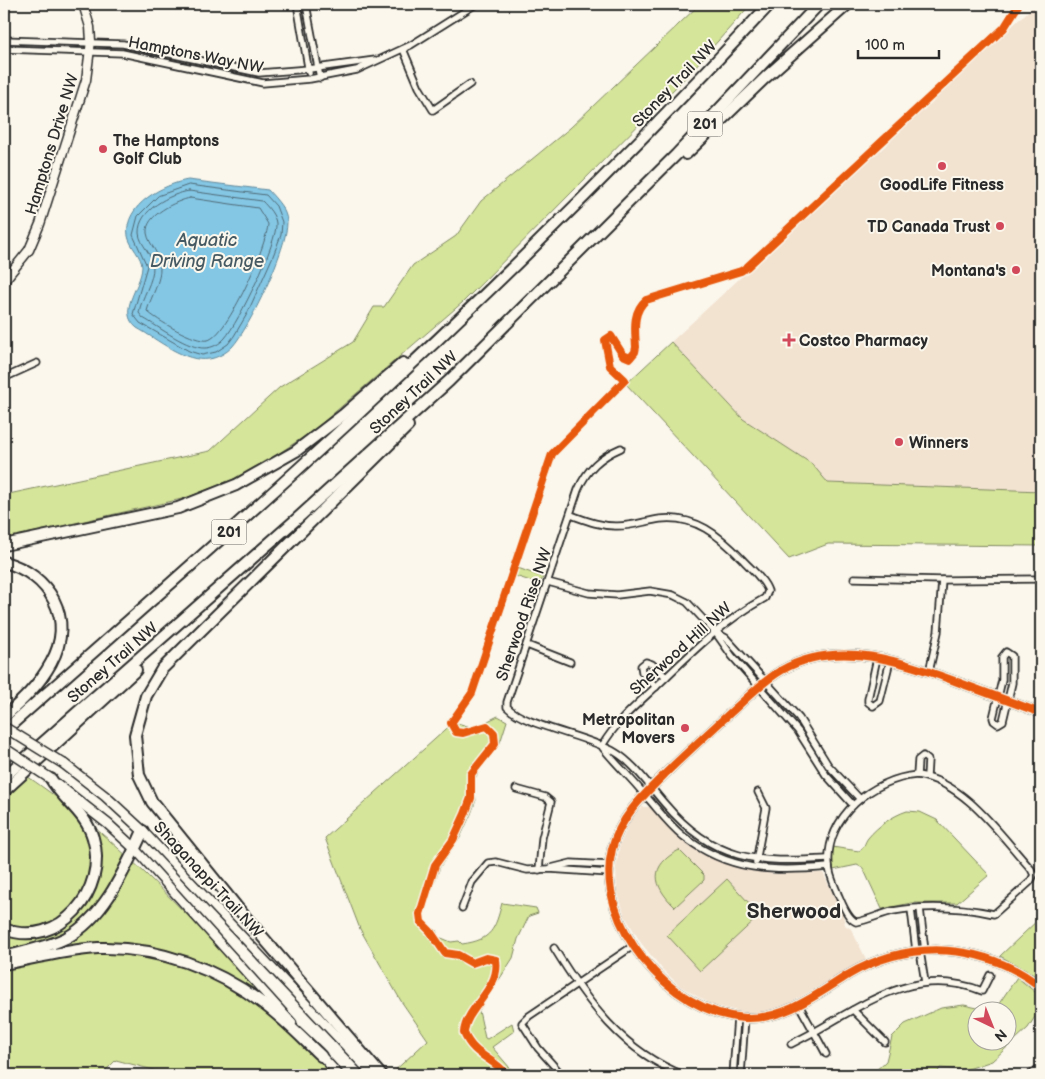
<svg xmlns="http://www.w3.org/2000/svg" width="1045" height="1079" viewBox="0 0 1045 1079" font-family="'Balsamiq Sans',sans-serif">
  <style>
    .built { fill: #f2e2d0 }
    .green { fill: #d5e599; stroke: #808862; fill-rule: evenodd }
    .water { fill: #84c7e5; stroke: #60899b }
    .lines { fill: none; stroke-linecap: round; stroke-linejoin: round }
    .shore { stroke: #4f6975; stroke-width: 1 }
    .street-casing { stroke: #2b2b2b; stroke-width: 9 }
    .secondary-casing { stroke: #2b2b2b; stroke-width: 11 }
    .primary-casing { stroke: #2b2b2b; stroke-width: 12 }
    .highway-casing { stroke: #2b2b2b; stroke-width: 14 }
    .street { stroke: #fbf7ec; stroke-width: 5.5 }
    .secondary { stroke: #fbf7ec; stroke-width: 8 }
    .primary { stroke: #fbf7ec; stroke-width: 9 }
    .highway { stroke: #fbf7ec; stroke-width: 10 }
    .primary-bridge-casing { stroke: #2b2b2b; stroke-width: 12; stroke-linecap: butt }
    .primary-bridge { stroke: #fbf7ec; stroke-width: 9 }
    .cycleway-casing { stroke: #fbf7ec; stroke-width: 11 }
    .cycleway { stroke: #e8590c; stroke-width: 8 }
    .poi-dot { fill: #d1495b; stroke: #fbf7ec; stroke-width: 2 }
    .labels { text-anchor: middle; stroke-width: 4; stroke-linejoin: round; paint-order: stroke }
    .shield { fill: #fbf7ec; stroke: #696865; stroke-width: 1 }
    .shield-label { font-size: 15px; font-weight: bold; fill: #2b2b2b }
    .street-label { font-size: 16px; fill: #2b2b2b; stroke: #fbf7ec }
    .poi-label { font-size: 16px; font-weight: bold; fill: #2b2b2b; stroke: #fbf7ec; text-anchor: start }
    .water-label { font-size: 18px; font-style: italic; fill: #465a63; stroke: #fbf7ec }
    .district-label { font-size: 21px; font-weight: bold; fill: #2b2b2b; stroke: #fbf7ec }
  </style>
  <rect width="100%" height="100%" fill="#fbf7ec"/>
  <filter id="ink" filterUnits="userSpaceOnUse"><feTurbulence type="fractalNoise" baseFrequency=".02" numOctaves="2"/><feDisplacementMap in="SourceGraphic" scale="10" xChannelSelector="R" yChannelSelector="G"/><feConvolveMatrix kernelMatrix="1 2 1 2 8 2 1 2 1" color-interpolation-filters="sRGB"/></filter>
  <g filter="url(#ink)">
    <g class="built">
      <path d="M 1036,4 L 1041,4 L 1041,491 L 828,483 L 812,464 L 743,419 L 671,342 Z"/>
      <path d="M 642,807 L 650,807 L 687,844 L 723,863 L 751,871 L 774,874 L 823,873 L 843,915 L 845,925 L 851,929 L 866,959 L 788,1004 L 763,1012 L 746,1013 L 712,1005 L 680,986 L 663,970 L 641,943 L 625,916 L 617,890 L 616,868 L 620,844 L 631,820 Z"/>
    </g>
    <g class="green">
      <path d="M 700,4 L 751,4 L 685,78 L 463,302 L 314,430 L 272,458 L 239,477 L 186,498 L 4,539 L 4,495 L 210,451 L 280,387 L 353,342 L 374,307 L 384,307 L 413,265 L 456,236 L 481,201 L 570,128 Z"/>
      <path d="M 671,342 L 743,419 L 812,464 L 828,483 L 1041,491 L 1041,546 L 828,544 L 789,559 L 626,384 Z"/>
      <path d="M 515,567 L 543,577 L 540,584 L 512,575 Z"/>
      <path d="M 498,716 L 507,721 L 499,746 L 479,771 L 474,781 L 476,800 L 471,814 L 460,838 L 440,867 L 422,919 L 436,930 L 439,937 L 451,942 L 459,941 L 462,944 C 492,940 495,929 502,903 L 536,908 L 538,913 L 529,916 L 518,939 L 513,958 L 479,1011 L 485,1038 L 487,1039 L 512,1023 L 514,1031 L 492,1047 L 516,1075 L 390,1075 L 428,1040 L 401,1001 L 360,929 L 325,838 L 454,722 L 474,728 Z"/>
      <path d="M 4,761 C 91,816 157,882 227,957 C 263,996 295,1038 333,1075 L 172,1075 L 116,1060 L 101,1075 L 4,1075 Z"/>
      <path d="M 907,811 L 920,812 L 937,820 L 989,875 L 957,903 L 911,903 L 882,909 L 863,868 L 857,865 L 833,870 L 832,847 L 859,851 C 865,848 864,843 868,838 C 878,826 892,816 907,811 Z"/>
      <path d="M 679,850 L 704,875 L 704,880 L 675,907 C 652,885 649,866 679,850 Z"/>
      <path d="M 727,879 L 760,915 L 700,971 L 667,935 Z"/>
      <path d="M 1041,917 L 1041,979 L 1000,956 Z"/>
      <path d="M 1017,977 L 1041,997 L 1041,1007 L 1028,1028 L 992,1061 L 965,1070 L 940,1068 L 936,1075 L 871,1075 L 886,1061 L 892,1037 L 905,1024 L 941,1008 L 964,1005 L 991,1011 L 996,1008 ZM 978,1012 L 1008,1012 L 1008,1042 L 978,1042 Z"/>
    </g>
    <path class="water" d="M 188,180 L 268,190 C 276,199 287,210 287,222 C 288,247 249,329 232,347 C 226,353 217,358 209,359 C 185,363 157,339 137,328 C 116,311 141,288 142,267 C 142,256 130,247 128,236 C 123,205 164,184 188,180 Z"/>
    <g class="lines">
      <g class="shore">
        <path d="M 189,185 L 266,195 L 276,206 L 282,222 L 281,235 L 273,256 L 247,314 L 234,336 L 228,344 L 216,352 L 202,355 L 189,351 L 140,323 L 133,314 L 147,266 L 133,235 L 138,216 L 158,196 Z"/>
        <path d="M 189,191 L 262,201 C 268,207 275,215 276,223 C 278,242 238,323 225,338 C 220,344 212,348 205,348 C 188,349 159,327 143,318 L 139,313 C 141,297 154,282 153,265 C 152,253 140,245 139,233 C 138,210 170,194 189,191 Z"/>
        <path d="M 190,198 L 258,208 L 268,224 C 267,245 228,335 208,340 C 196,343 156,320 147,311 C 151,296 161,282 160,266 C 160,253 149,245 147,233 C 145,215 176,201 190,198 Z"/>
      </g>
      <g class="street-casing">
        <g id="street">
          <path d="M 297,4 L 309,73"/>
          <path d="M 306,4 L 320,78"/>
          <path d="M 4,40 L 123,44 L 259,73 L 309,69 L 375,60"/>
          <path d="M 4,49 L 122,53 L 263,83 L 310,79 L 357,70 L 411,45 L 476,4"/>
          <path d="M 403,49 L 419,87 L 433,110 L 470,84"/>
          <path d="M 4,378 L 37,363"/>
          <path d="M 621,448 C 600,457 587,469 578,490 L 507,702 L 507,707 C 525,726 588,736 615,752 C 634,763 650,787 665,804 C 714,862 757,863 828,859"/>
          <path d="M 571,515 C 585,520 599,526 615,526 C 630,527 645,521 660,519 C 695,515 719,535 742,559 C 751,569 764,579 768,591 L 765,598 C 725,620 694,650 661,682 C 640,702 617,720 602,746"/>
          <path d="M 854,578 L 942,580"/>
          <path d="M 548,582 L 589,593 L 617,595 L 650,591 L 673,595 L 687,602 L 715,632 L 732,656 L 798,731 L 826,775 L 853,805"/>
          <path d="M 715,632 L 726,638 L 799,718 L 828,765 L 860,799"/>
          <path d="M 527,645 L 570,662"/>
          <path d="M 1006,652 L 1012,656 L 1012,683 L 1003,721 L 998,724 L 994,721 L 993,718 L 1002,680 L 1002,657 Z"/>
          <path d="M 877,658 L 868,699 L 868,702 L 873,706 L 880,701 L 890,661"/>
          <path d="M 929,672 L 938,632 L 942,580 L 1041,579"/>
          <path d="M 656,687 L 642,672 L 641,666 L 646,662 L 652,664 L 666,677"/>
          <path d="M 603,748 C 616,764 631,778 644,794 C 657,808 668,824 683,836 C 729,872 774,872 829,867"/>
          <path d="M 917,775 C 965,782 1000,835 1031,869 L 1034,875 L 1030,882 L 994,914 C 960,907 928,905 893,911 C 880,914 869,920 856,922 C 847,918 842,903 838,894 C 834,884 829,875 829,865 C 825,817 873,779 917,775 Z"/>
          <path d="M 917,775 L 918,760 L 923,756 L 928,760 L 927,777"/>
          <path d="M 516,789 L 545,797 L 551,802 L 542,838 L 539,870"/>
          <path d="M 756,862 L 766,808 L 758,792"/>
          <path d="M 551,868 L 571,863 L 610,865"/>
          <path d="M 462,908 L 472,882 L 488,863 L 496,862 L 527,870 L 549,869 L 609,873"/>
          <path d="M 920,908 L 925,951"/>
          <path d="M 911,909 L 916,951"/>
          <path d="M 554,948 C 587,1002 623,1052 684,1075"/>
          <path d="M 920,951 L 925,982"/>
          <path d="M 853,1010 L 885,1042"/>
          <path d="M 791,1044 L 814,1032 L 799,1005"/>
          <path d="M 826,1054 L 814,1032 C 869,1001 917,966 982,991 L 990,975"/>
          <path d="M 562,1075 L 538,1048 L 522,1023 L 529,1016 L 633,946"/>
          <path d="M 733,1075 L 737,1017"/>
          <path d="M 741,1075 L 745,1018"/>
          <path d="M 1030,1075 L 1041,1067"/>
        </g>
      </g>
      <g class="secondary-casing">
        <g id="secondary">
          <path d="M 4,281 L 29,250 L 40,224 L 86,80 L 91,41 L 90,27 L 83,4"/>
          <path d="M 1041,713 C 1014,703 987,693 960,683 C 903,662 839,638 782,670 C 766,679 753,692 740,704 C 717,725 694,746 672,767 C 647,792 621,814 612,849 C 594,923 670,1014 745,1018 C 784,1020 816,995 848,975 C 911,938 984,943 1041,987"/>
          <path d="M 143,831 L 373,1075"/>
          <path d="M 134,848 L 292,1023"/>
          <path d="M 318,1052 L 339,1075"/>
        </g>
      </g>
      <g class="primary-casing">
        <g id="primary">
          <path d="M 64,764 L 105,796 L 143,831"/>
          <path d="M 57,784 L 108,824 L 134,848"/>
        </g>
      </g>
      <g class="highway-casing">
        <g id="highway">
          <path d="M 686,154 L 766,77 L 848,4"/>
          <path d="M 4,545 L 178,508 L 236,485 L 296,451 L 343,415 L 403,363"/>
          <path d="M 4,562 C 49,574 76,618 51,663 C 39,685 22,701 4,717"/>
          <path d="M 4,731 C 122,626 241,523 356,416 C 499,284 638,146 770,4"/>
          <path d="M 4,777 L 299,517 L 449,381 L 676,155 L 819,4"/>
          <path d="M 4,791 L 136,670"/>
          <path d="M 4,929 C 59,950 109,890 93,838 C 86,813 63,800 51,779"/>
          <path d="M 4,957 C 25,951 46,948 66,938 C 105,917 125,869 143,831"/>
          <path d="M 4,964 C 35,958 66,950 98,948 C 158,946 218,969 265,1005 C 285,1020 303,1039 321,1056"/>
          <path d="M 381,1075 L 236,906 L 152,802 L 139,775 L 135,735 L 146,696 L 162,669 L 408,426"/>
        </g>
      </g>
      <use href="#street" class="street"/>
      <use href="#secondary" class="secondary"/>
      <use href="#primary" class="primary"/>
      <use href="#highway" class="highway"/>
      <g class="primary-bridge-casing">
        <g id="primary-bridge">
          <path d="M 4,727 L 64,764"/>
          <path d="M 4,748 L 51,779"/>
        </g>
      </g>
      <use href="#primary-bridge" class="primary-bridge"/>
      <g class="cycleway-casing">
        <g id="cycleway">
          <path d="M 1041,713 C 1014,703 987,693 960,683 C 903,662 839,638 782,670 C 766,679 753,692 740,704 C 717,725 694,746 672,767 C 647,792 621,814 612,849 C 594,923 670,1014 745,1018 C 784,1020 816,995 848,975 C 911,938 984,943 1041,987"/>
          <path d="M 507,1075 C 493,1057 474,1057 464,1033 C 465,1008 501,989 496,960 L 486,958 L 472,963 L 458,955 L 445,953 L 430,931 L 421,922 L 420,914 L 435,865 L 453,840 L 465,814 L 471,798 L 471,774 L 495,744 L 494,733 L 487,726 L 463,733 L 456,732 L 451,723 L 472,693 L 552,454 L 625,380 L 610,366 L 605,340 L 611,336 L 623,355 L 630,358 L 635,352 L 636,347 C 635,330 632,312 646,300 L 741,271 L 747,267 L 1004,28 L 1019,4"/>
        </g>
      </g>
      <use href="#cycleway" class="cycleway"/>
    </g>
  </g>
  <g class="poi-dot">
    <circle cx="103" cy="149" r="5"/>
    <circle cx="942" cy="166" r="5"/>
    <circle cx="1000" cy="226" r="5"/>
    <circle cx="1016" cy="270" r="5"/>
    <path d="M786.5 332.5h5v5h5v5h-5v5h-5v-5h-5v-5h5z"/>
    <circle cx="899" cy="442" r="5"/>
    <circle cx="685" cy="728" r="5"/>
  </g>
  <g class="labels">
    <g class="shield">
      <rect x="687.5" y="111.5" width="35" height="25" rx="4"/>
      <rect x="211.5" y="519.5" width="35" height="25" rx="4"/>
    </g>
    <g class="shield-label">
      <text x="705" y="129">201</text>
      <text x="229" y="537">201</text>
    </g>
    <g class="street-label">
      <text transform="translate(196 54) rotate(11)" y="6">Hamptons Way NW</text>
      <text transform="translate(674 83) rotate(-46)" y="6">Stoney Trail NW</text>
      <text transform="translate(51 144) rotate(-73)" y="6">Hamptons Drive NW</text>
      <text transform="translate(413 392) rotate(-43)" y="6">Stoney Trail NW</text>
      <text transform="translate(523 614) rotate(-71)" y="6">Sherwood Rise NW</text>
      <text transform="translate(680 648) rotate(-42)" y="6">Sherwood Hill NW</text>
      <text transform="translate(112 662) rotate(-41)" y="6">Stoney Trail NW</text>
      <text transform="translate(209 879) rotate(47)" y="6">Shaganappi Trail NW</text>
    </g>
    <g class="poi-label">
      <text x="113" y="146">The Hamptons<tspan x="113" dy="18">Golf Club</tspan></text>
      <text x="942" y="190" text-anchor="middle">GoodLife Fitness</text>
      <text x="990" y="232" text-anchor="end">TD Canada Trust</text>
      <text x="1006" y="276" text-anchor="end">Montana's</text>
      <text x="799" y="346">Costco Pharmacy</text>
      <text x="909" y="448">Winners</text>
      <text x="675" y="725" text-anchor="end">Metropolitan<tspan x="675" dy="18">Movers</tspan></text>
    </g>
    <g class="water-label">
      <text x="207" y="246">Aquatic<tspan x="207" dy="21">Driving Range</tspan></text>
    </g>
    <g class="district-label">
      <text x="794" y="918">Sherwood</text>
    </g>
  </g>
  <rect width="1045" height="1079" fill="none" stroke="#fbf7ec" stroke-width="20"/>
  <rect x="10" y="10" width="1025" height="1059" fill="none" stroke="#2b2b2b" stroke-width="2" filter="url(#ink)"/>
  <g transform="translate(992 1026) rotate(137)"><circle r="24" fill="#fbf7ec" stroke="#a8a59f"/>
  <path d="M0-4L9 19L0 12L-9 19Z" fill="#d1495b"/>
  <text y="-8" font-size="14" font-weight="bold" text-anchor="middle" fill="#2b2b2b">N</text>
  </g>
  <path d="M858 50v8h81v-8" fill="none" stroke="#2b2b2b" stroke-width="2.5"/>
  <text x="865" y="50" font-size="15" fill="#2b2b2b" stroke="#fbf7ec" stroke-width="4" paint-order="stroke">100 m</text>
</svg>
